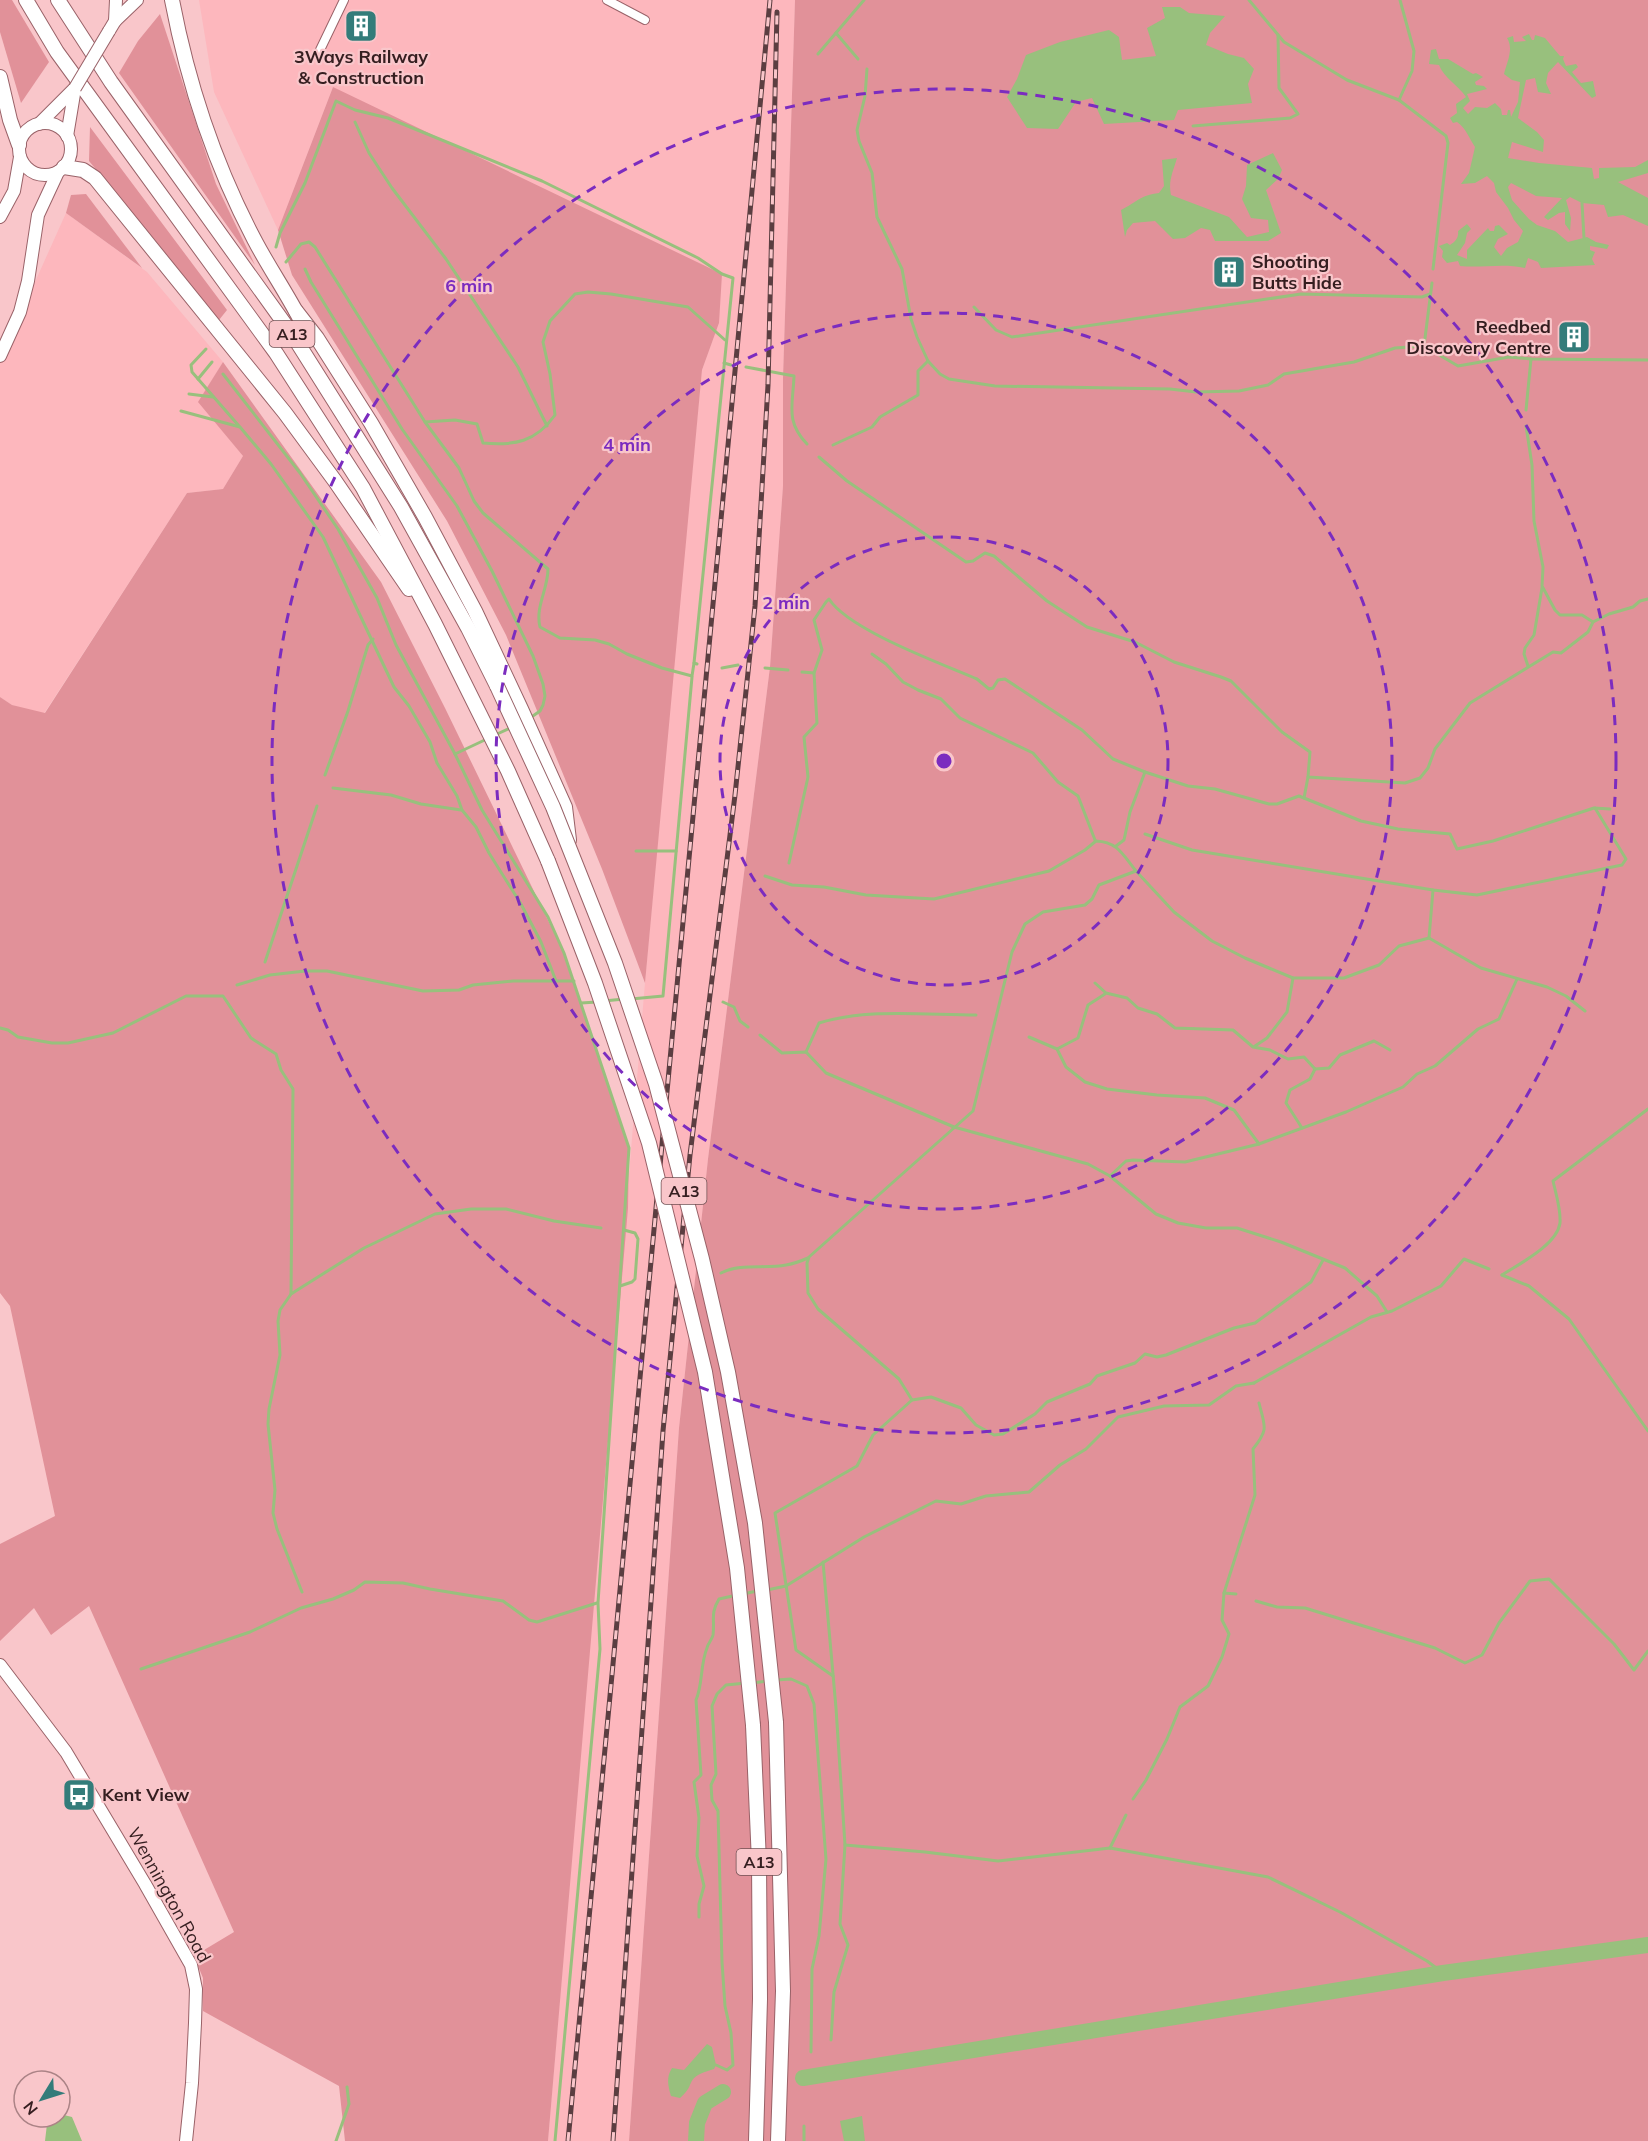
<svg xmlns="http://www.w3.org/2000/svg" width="1648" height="2141" viewBox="0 0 1648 2141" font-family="Mulish,sans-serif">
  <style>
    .built { fill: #fdb7bd }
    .green { fill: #e19199 }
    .water { fill: #98c07d }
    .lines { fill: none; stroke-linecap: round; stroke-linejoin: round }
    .stream { stroke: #98c07d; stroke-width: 3 }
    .river { stroke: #98c07d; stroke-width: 16 }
    .minor-casing { stroke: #996268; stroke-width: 10 }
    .secondary-casing { stroke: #996268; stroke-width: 14 }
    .primary-casing { stroke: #996268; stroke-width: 14 }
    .trunk-casing { stroke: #996268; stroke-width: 16 }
    .minor { stroke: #fff; stroke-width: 8 }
    .secondary { stroke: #fff; stroke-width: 12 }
    .primary { stroke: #fff; stroke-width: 12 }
    .trunk { stroke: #fff; stroke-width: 14 }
    .rail-casing { stroke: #5b3e41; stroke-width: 5 }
    .rail { stroke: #f9c6ca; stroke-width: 3; stroke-dasharray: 9; stroke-linecap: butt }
    .primary-bridge-casing { stroke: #996268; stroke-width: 14; stroke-linecap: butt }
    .trunk-bridge-casing { stroke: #996268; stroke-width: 16; stroke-linecap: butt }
    .primary-bridge { stroke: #fff; stroke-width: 12 }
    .trunk-bridge { stroke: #fff; stroke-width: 14 }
    .ring { fill: none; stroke: #7b2cbf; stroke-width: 3; stroke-dasharray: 10 8 }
    .labels { text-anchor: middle; stroke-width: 4.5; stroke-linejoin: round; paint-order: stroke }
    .shield { fill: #f9c6ca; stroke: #705053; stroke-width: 1.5 }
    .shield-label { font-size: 16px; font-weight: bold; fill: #351e20 }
    .poi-label { font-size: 18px; font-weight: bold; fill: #351e20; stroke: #f9c6ca; text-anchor: start }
    .street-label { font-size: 18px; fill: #351e20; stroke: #f9c6ca }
    .centre { fill: #7b2cbf; stroke: #f9c6ca; stroke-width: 3 }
    .ring-label { font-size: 18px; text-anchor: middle; font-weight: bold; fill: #7b2cbf; stroke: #f9c6ca; stroke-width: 4.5; stroke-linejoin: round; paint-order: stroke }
  </style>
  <rect width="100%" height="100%" fill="#f9c6ca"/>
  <g class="built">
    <path d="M 199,0 L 795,0 L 783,378 L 783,486 L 770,667 L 708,1159 L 679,1428 L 629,2141 L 548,2141 L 645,983 L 675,647 L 702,370 L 719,323 L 333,87 L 278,230 L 214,92 Z"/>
    <path d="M 66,213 L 147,272 L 223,362 L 199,402 L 243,456 L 223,489 L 187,493 L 43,715 L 12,705 L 0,697 L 0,360 Z"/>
  </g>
  <g class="green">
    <path d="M 0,0 L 12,0 L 49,62 L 21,103 L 0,32 Z"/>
    <path d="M 795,0 L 1648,0 L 1648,2141 L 629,2141 L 679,1428 L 708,1159 L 770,667 L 783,486 L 783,378 Z"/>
    <path d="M 160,14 L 216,184 L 255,265 L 119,73 L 138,41 Z"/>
    <path d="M 333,87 L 722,274 L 719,323 L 702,370 L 645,983 L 602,869 L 506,635 L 447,521 L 292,275 L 278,230 Z"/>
    <path d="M 90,127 L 227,310 L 219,320 L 155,240 L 89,161 Z"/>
    <path d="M 86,194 L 142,268 L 66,213 L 71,195 Z"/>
    <path d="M 223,362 L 381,582 L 445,708 L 564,953 L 629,1148 L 628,1208 L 548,2141 L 345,2141 L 339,2086 L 203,2011 L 203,1978 L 194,1956 L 234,1932 L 89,1606 L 51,1635 L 34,1608 L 0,1641 L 0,1544 L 55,1516 L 10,1306 L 0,1293 L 0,697 L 12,705 L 45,713 L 187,493 L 223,489 L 243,456 L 198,402 Z"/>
  </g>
  <g class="water">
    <path d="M 1162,7 L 1180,7 L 1189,13 L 1225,16 L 1210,33 L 1206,45 L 1228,54 L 1244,58 L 1254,69 L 1248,84 L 1252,103 L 1178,110 L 1174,120 L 1104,124 L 1092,98 L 1076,102 L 1058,129 L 1027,128 L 1007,97 L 1017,79 L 1026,55 L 1060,42 L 1109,30 L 1119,37 L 1122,60 L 1156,56 L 1147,28 L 1165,18 Z"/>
    <path d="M 1529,34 L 1532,40 L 1534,40 L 1535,35 L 1545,38 L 1560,56 L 1564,56 L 1563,59 L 1566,66 L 1576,64 L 1578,67 L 1572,72 L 1581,83 L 1593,81 L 1596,96 L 1592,98 L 1558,62 L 1548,73 L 1546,83 L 1551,94 L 1538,92 L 1535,78 L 1526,80 L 1518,118 L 1537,132 L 1544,140 L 1543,152 L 1512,142 L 1508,158 L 1539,163 L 1592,168 L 1594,179 L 1599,178 L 1599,168 L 1635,167 L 1648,160 L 1648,173 L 1618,182 L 1648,198 L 1648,226 L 1623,215 L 1608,217 L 1604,205 L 1582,203 L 1570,197 L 1566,200 L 1571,218 L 1570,231 L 1565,224 L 1565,212 L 1559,213 L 1548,220 L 1544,217 L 1562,198 L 1536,196 L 1511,183 L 1508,187 L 1512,200 L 1529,219 L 1537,225 L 1555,231 L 1568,242 L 1587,237 L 1596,242 L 1609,245 L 1607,249 L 1590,246 L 1590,250 L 1595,252 L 1592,259 L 1595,265 L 1541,268 L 1538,262 L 1528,258 L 1525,268 C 1504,263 1482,268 1460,266 L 1458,261 L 1447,263 L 1442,257 L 1443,251 L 1439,246 L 1447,243 L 1450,245 C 1455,242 1459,238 1458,231 L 1467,224 L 1471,229 L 1467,233 L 1465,243 L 1457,255 L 1467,259 L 1467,250 L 1488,228 L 1490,231 L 1494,231 L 1495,226 L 1499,225 L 1508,234 L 1498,239 L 1494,247 L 1501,256 L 1507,248 L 1518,242 L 1523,231 L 1514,220 L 1508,208 L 1496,192 L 1494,183 L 1487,176 L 1475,183 L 1461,184 L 1469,173 L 1475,147 C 1469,138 1466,128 1457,122 L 1453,123 L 1450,118 L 1457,113 L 1456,104 L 1466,97 C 1459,86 1444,78 1439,65 L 1429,64 L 1431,50 L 1436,49 L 1439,59 L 1448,59 L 1473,74 L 1476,73 L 1483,77 L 1475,82 L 1476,85 L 1484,86 L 1487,89 L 1467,94 L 1470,101 L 1463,108 L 1468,114 L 1475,107 L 1487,108 L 1495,103 L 1501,109 L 1502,115 L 1507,115 L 1508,110 L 1510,110 L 1511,117 L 1518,102 L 1520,82 L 1512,80 L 1504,74 C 1507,62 1514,49 1507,38 L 1513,36 L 1514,42 L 1526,41 L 1522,37 Z"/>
    <path d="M 1273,153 L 1282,170 L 1278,179 L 1266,190 L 1281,233 L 1268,241 L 1215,241 L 1210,230 L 1201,228 L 1185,238 L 1173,239 L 1155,221 L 1133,223 L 1127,230 L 1125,237 L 1121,210 C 1137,202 1140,195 1159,193 L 1164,186 L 1162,160 L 1177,158 C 1173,172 1168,181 1171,195 L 1229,217 L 1247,237 L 1269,232 L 1268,220 L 1251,218 L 1242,199 L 1246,186 L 1247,165 Z"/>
    <path d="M 707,2044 L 712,2047 L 716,2065 L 714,2069 C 682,2078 698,2083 680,2098 L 671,2096 C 668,2086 666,2077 672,2068 L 684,2070 Z"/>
    <path d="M 60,2114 L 72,2117 L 82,2141 L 45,2141 L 47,2124 L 55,2117 L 60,2117 Z"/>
    <path d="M 862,2116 L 865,2141 L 844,2141 L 840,2121 Z"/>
  </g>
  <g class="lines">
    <g class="stream">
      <path d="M 1249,0 L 1284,42 L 1347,80 L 1399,100 L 1446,136 L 1448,143 L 1433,269"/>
      <path d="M 836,33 L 858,59"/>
      <path d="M 818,54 L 864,0"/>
      <path d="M 867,69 L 865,96 L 857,130 L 859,141 L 872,173 L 877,217 L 902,269 L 911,319 L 917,337 L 928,361 L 940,374 L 949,379 L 995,386 L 1170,389 L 1196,392 L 1239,391 L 1268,385 L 1284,374 L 1354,362 L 1395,348 L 1424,346 L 1458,366 L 1509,357 L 1531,359 L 1648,360"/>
      <path d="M 1399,100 L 1412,71 L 1414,51 L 1400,0"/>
      <path d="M 355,122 L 369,153 L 392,188 L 446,259 L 518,367 L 547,426"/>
      <path d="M 1193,126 L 1290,118 L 1298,114 L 1279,88 L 1278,35"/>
      <path d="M 1582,203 L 1584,238"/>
      <path d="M 276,247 L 280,233 L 305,183 L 336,101 L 355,110 L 388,118 L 542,181 L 698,258 L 722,274 L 733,278 L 694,663"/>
      <path d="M 286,262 L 301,244 L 309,242 L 315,247 L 425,422 L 459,468 L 474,501 L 483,513 L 548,569 C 548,589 535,607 540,627 L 560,638 L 595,640 L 609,644 L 627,654 L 662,668 L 692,676 L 694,663 L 697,664"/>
      <path d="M 305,269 L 311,282 L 402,429 L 457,506 L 492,571 L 533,656 L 543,684 L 545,696 L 543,705 L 540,711 L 530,718"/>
      <path d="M 974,307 L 996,330 L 1012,337 L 1301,294 L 1422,297 L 1430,294"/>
      <path d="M 1424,346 L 1432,283"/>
      <path d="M 206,349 L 191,365 L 192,372 L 239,426"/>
      <path d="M 724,363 L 731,365"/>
      <path d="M 746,367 L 794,376 C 793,405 785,421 807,444"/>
      <path d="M 223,374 L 300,473 L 338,529 L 377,598 L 396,645 L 455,754 L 482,810 L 548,917 L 564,953 L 629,1148 L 598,1603 L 600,1649 L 555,2141"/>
      <path d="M 198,379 L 212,362"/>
      <path d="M 189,394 L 213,397"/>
      <path d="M 1526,410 L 1531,359"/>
      <path d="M 181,411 L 240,427 L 271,464 L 323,537 L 394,687 L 409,706 L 430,742 L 437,763 L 457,796 L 462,810 L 476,827 L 489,853 L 521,904 L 541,942 L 556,981"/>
      <path d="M 425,422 L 455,420 L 477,424 L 483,443 C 514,446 536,442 555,415 L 550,374 L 543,342 L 550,321 L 575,294 L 588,292 L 611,294 L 688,307 L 725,340"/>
      <path d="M 1526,426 L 1532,465 L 1534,521 L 1543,567 L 1542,586 L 1555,610 L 1560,615 L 1582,615 L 1593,622"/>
      <path d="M 833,445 L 872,427 L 880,417 L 918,395 L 918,371 L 928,361"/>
      <path d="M 819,457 L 847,481 L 966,562 L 973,561 L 985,553 L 994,556 L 1047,601 L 1087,627 L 1135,642 L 1174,662 L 1221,677 L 1231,681 L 1282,732 L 1310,752 L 1308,777 L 1405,783 L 1420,778 L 1428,768 L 1435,749 L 1470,703 L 1553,652 L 1561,653 L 1588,632 L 1593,622 L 1609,614 L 1633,607 L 1640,601 L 1648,599"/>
      <path d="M 872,654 L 886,664 L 903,682 L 918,690 L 941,699 L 960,718 L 1033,753 L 1058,782 L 1078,796 L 1095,840"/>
      <path d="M 1528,666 L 1524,654 L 1525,648 L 1534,635 L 1542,588"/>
      <path d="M 722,668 L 738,665"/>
      <path d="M 765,668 L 788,670"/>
      <path d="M 802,672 L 814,673"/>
      <path d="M 495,735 L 510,728"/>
      <path d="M 455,754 L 489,738"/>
      <path d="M 325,775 L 348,711 L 368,645 L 373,639"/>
      <path d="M 333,788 L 391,795 L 421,804 L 461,810"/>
      <path d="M 1304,798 L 1308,777"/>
      <path d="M 1145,834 L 1192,850 L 1433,890 L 1477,895 L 1622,865 L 1626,859 L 1595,808"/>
      <path d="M 1116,846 L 1124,840 L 1130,812 L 1145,772"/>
      <path d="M 636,851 L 676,851"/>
      <path d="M 789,863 L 808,777 L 804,737 L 817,723 L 814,673 L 822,650 L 814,620 L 826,602 L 829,599 C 849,630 940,663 977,679 L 989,689 L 993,688 L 998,680 L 1005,679 L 1082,730 L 1113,759 L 1145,772 L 1188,786 L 1215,789 L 1269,804 L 1277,804 L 1299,796 L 1361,821 L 1398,829 L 1450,834 L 1457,849 L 1493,841 L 1594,808 L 1610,809"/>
      <path d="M 765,876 L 792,885 L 824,887 L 866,895 L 934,899 L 1049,871 L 1085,850 L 1096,841 C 1118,842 1123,855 1136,871"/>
      <path d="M 1429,938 L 1433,890"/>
      <path d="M 265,962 L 317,806"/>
      <path d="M 1095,983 L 1106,993 L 1127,998 L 1138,1008 L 1157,1014 L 1175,1028 L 1233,1030 L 1253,1047 L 1270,1050 L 1288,1059 L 1304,1057 L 1315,1069 L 1310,1079 L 1290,1090 L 1286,1103 L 1302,1128"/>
      <path d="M 237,985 L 270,975 L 305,971 L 327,971 L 423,991 L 459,990 L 473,985 L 513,981 L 574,981"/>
      <path d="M 631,999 L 663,996 L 692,677"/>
      <path d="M 604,1001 L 624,999"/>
      <path d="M 723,1002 L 734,1007 L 740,1021 L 748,1027"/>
      <path d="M 581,1003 L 597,1002"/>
      <path d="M 0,1028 L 8,1030 L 18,1037 L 52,1043 L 68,1043 L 113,1033 L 186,996 L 223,996 L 251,1038 L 276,1054 L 281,1070 L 293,1089 L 291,1294"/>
      <path d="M 760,1035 L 782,1053 L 806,1052 L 826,1073 L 954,1127 L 1088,1164 L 1110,1176 L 1156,1214 L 1178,1223 L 1206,1228 L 1237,1228 L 1281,1242 L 1345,1268 L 1377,1296 L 1387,1312"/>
      <path d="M 1029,1037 L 1057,1049 L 1066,1067 L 1085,1082 L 1107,1089 L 1157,1095 L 1205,1098 L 1234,1110 L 1259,1144"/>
      <path d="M 1255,1046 L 1267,1038 L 1287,1012 L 1293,978"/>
      <path d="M 1057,1049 L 1078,1038 L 1088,1005 L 1105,994"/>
      <path d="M 806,1052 L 819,1023 C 867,1008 926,1015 976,1015"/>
      <path d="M 1315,1069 L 1329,1068 L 1340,1055 L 1374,1041 L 1390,1050"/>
      <path d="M 1110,1176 L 1126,1161 L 1133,1160 L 1185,1162 L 1259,1144 L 1346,1112 L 1403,1087 L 1417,1074 L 1435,1066 L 1478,1029 L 1499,1019 L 1517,979"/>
      <path d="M 721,1273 C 741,1263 764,1269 786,1265 C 794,1264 801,1261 808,1258"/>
      <path d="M 1502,1275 C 1519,1264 1557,1245 1560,1223 C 1561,1209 1556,1194 1553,1181 L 1648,1109"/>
      <path d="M 1502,1275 L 1529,1286 L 1569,1319 L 1648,1431"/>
      <path d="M 620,1286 L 632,1282 L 635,1279 L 638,1239 L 635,1233 L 624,1230"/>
      <path d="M 1254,1383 L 1371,1317 L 1392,1311 L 1441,1286 L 1464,1259 L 1489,1269"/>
      <path d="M 912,1400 L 899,1379 L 818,1309 L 808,1293 L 807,1263 L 809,1257 L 973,1111 L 1012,952 L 1025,924 L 1043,912 L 1085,905 L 1092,899 L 1099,885 L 1136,871 L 1174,912 L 1212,941 L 1245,958 L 1293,978 L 1344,978 L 1379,965 L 1399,946 L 1429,938 L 1481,968 L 1547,987 L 1566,996 L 1585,1011"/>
      <path d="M 823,1562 L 836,1708 L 845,1845 L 840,1924 L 848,1945 L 834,1992 L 831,2040"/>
      <path d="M 767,1590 L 786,1586 L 864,1537 L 936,1501 L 961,1504 L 986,1496 L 1029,1492 L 1060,1465 L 1086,1449 L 1118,1417 L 1164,1406 L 1209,1405 L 1236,1386 L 1254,1383"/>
      <path d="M 302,1592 L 277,1529 L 273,1513 L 275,1490 L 268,1424 L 269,1409 L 280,1355 L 278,1321 L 280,1310 L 291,1294 L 364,1248 L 435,1214 L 471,1209 L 506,1209 L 554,1221 L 601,1228"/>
      <path d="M 1224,1593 L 1236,1594"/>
      <path d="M 743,1594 L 757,1591"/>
      <path d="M 1256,1601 L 1277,1607 L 1305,1608 L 1435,1648 L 1465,1663 L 1482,1655 L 1499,1623 L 1530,1581 L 1549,1579 L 1614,1644 L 1634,1670 L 1648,1651"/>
      <path d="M 141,1669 L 250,1632 L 301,1608 L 333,1599 L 354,1590 L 365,1582 L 403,1583 L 430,1589 L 503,1601 L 529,1620 L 537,1622 L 597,1603"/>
      <path d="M 833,1676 L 796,1650 L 775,1513 L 857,1466 L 873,1435 L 912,1400 L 931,1397 L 961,1408 L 976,1425 L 994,1435 L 1003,1434 L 1035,1414 L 1047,1402 L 1090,1384 L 1097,1376 L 1135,1363 L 1145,1354 L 1157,1357 L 1166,1355 L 1234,1328 L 1255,1323 L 1311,1282 L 1323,1260"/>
      <path d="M 776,1680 L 791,1679 L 807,1686 L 814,1704 L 826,1859 L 819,1936 L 812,1969 L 811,2052"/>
      <path d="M 752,1683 L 767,1681"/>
      <path d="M 1133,1799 L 1146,1780 L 1167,1739 L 1180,1707 L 1208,1686 L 1222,1657 L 1229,1634 L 1222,1620 L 1224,1593 L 1255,1495 L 1253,1449 C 1269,1429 1265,1427 1259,1403"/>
      <path d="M 845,1845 L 925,1852 L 998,1861 L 1110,1848 L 1268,1877 L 1340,1912 L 1427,1961 L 1443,1973"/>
      <path d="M 1110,1848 L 1126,1815"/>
      <path d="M 699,1917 L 699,1904 L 704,1886 L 697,1856 L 699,1818 L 694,1782 L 701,1775 L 696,1700 C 703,1684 700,1665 707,1648 C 708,1643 712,1640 713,1635 C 715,1619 710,1614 719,1599 L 737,1595"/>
      <path d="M 716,2065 L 727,2070 L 733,2065 L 731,2033 L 725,2006 L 722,1962 L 718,1811 L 712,1800 L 711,1785 L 716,1774 L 712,1706 L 717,1694 L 726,1685 L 746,1683"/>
      <path d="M 336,2141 L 349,2104 L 347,2087"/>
      <path d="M 804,2141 L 804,2126"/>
    </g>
    <g class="river">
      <path d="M 803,2078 L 1443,1973 L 1648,1945"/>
      <path d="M 696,2141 L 697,2123 L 705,2103 L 723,2092"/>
    </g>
    <g class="minor-casing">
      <g id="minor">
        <path d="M 607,0 L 645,20"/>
        <path d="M 320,50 L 344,0"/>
      </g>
    </g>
    <g class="secondary-casing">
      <path id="secondary" d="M 0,1665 L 66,1752 L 145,1884 L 191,1965 L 196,1989 L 195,2023 L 192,2083 L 186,2141"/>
    </g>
    <g class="primary-casing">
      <g id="primary">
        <path d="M 115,21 L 116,0"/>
        <path d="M 109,31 L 115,21 L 137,0"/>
        <circle cx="45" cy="149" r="26"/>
        <path d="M 39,124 L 75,88"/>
        <path d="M 67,136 L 75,88"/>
        <path d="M 0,217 L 14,191 L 20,157"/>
        <path d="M 0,356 L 20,312 L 28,281 L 38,215 L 58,172"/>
      </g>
    </g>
    <g class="trunk-casing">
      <g id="trunk">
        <path d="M 26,0 L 57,52 L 276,353 L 363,488 L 435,624 L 508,771 L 548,861"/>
        <path d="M 58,0 L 111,82 L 292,334 L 401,507 L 468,628 L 497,686"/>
        <path d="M 172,0 C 188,84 214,163 254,239 C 268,266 286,292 300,319"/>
        <path d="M 0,77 L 10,120 L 19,145"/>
        <path d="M 64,167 L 83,170 L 95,178 L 285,413 L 335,481 L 409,589"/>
        <path d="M 296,311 L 317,338 L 371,423 L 425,517 L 475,611 L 521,709 L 565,807 L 569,840"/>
        <path d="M 776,1722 L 783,1991 L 778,2141"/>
        <path d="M 753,1725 L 759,1862 L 760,1999 L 756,2141"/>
      </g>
    </g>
    <use href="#minor" class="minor"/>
    <use href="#secondary" class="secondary"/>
    <use href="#primary" class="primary"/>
    <use href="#trunk" class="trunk"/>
    <g class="rail-casing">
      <g id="rail">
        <path d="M 568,2141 L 770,0"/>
        <path d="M 613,2141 L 663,1431 L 690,1155 L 735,795 L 755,606 L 768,385 L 777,12"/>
      </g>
    </g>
    <use href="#rail" class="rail"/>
    <g class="primary-bridge-casing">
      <path id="primary-bridge" d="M 75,88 L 109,31"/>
    </g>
    <g class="trunk-bridge-casing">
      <g id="trunk-bridge">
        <path d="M 497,686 L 553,807 L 615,963 L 656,1084 L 702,1259 L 728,1372 L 755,1523 L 776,1722"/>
        <path d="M 548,861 L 595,983 L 649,1143 L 705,1372 L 737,1568 L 753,1725"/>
      </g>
    </g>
    <use href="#primary-bridge" class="primary-bridge"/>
    <use href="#trunk-bridge" class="trunk-bridge"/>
  </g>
  <g class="ring">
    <circle cx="944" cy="761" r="224"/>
    <circle cx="944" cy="761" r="448"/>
    <circle cx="944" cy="761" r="672"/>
  </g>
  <defs>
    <g id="building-square" transform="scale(1.725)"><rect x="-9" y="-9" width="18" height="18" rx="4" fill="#337c7a" stroke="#f9c6ca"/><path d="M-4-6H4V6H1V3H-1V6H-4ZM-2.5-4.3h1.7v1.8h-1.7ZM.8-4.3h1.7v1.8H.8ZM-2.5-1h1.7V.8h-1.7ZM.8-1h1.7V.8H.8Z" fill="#fff"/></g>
    <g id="bus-square" transform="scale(1.725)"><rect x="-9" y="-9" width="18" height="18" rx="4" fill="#337c7a" stroke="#f9c6ca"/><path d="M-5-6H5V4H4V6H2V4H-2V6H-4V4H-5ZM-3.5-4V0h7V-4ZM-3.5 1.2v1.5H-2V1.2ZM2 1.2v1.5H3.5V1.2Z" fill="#fff"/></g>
  </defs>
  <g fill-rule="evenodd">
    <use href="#building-square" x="361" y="26"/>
    <use href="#building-square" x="1229" y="272"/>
    <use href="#building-square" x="1574" y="337"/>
    <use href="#bus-square" x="79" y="1795"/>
  </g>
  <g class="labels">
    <g class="shield">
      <rect x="269.5" y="321" width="45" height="26" rx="4.5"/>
      <rect x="661.5" y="1178" width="45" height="26" rx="4.5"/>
      <rect x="736.5" y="1849" width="45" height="26" rx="4.5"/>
    </g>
    <g class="shield-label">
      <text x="292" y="340">A13</text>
      <text x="684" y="1197">A13</text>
      <text x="759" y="1868">A13</text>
    </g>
    <g class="poi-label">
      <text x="361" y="63" text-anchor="middle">3Ways Railway<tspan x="361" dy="21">&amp; Construction</tspan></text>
      <text x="1252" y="268">Shooting<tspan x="1252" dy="21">Butts Hide</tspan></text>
      <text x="1551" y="333" text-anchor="end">Reedbed<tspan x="1551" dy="21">Discovery Centre</tspan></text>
      <text x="102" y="1801">Kent View</text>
    </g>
    <g class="street-label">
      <text transform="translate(169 1895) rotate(61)" y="6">Wennington Road</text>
    </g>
  </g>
  <circle cx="944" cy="761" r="9" class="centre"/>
  <g class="ring-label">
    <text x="469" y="292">6 min</text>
    <text x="627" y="451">4 min</text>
    <text x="786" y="609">2 min</text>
  </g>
  <g transform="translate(42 2099) rotate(232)"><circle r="28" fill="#f9c6ca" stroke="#ab8386" stroke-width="1.5"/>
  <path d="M0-4.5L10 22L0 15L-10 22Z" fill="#337c7a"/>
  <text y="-9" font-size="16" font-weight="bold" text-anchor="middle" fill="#351e20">N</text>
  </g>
</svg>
